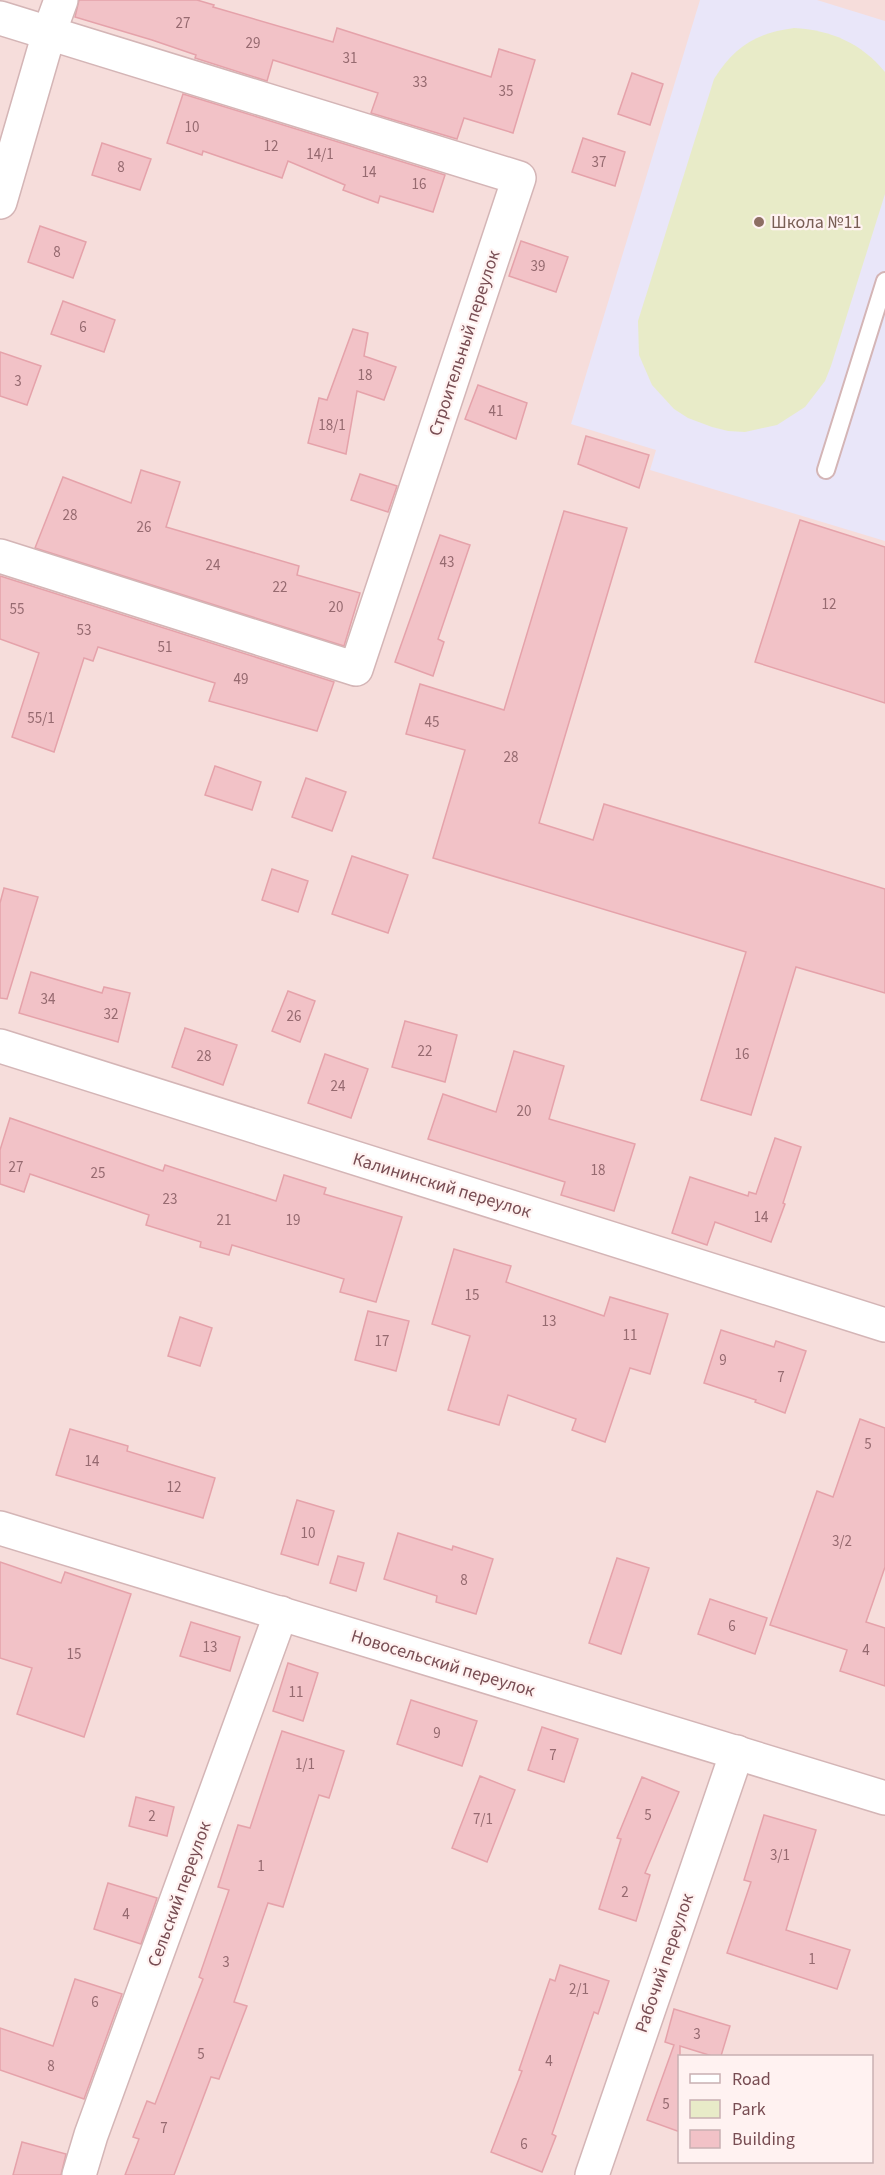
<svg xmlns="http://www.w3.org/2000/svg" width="885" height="2175" viewBox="0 0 885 2175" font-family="'Source Sans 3',sans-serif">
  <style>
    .residential { fill: #f6dddb; fill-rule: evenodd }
    .education { fill: #e9e6f9 }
    .green { fill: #e8ebc8 }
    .building { fill: #f2c2c7; stroke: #e5a2aa; stroke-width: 1.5 }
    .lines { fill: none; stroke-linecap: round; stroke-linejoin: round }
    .lane-casing { stroke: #d4b5b6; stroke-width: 20 }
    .street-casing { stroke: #d4b5b6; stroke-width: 36 }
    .lane { stroke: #fff; stroke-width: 16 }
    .street { stroke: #fff; stroke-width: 33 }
    .education-dot { fill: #8d6e63; stroke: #fff2f1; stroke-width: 2 }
    .labels { text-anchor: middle; stroke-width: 4.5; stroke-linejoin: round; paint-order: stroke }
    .number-label { font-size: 15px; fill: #966a70 }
    .education-label { font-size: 18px; fill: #785e54; stroke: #fff2f1; text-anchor: start }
    .street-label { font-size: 18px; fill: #784d53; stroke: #fff2f1 }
  </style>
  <rect width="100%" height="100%" fill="#fdecea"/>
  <path class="residential" d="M 0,0 L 885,0 L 885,2175 L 0,2175 ZM 680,2056 L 872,2056 L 872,2162 L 680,2162 Z"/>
  <path class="education" d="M 700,0 L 817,0 L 885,21 L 885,541 L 650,470 L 656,450 L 571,424 Z"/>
  <path class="green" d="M 794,28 C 831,30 861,43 885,72 L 885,194 L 831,366 L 825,381 L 805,407 L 777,425 L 745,432 L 728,431 L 712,427 L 688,418 L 674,409 L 652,385 L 639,355 L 638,321 L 714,79 C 734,47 756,33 794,28 Z"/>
  <g class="building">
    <path d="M 79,0 L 197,0 L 214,5 L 213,7 L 333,42 L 337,28 L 491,77 L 499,49 L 535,60 L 513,133 L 464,118 L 457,139 L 371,113 L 378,93 L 273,60 L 267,81 L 195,58 L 196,55 L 152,40 L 75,17 Z"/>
    <path d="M 632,73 L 663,84 L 650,125 L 618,114 Z"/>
    <path d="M 183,94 L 445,175 L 433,212 L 380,196 L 378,203 L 343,190 L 345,185 L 288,161 L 282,178 L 203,151 L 202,155 L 167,143 Z"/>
    <path d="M 583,138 L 625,152 L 615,186 L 572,172 Z"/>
    <path d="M 102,143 L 151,159 L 140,190 L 92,175 Z"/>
    <path d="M 40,226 L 86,242 L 73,278 L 28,262 Z"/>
    <path d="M 521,241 L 568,257 L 556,292 L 509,276 Z"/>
    <path d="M 63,301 L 115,320 L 104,352 L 51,334 Z"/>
    <path d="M 353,329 L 368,333 L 364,356 L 396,367 L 384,400 L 357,391 L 346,454 L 308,443 L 319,398 L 327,400 Z"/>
    <path d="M 0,352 L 41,366 L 27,405 L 0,396 Z"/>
    <path d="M 478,385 L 527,403 L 516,439 L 465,419 Z"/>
    <path d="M 586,436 L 649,455 L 639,488 L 578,464 Z"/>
    <path d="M 141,470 L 180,482 L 166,527 L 299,566 L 297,575 L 360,593 L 344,646 L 35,548 L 63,477 L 131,503 Z"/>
    <path d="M 360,474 L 397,486 L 388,512 L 351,500 Z"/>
    <path d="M 564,511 L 627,528 L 539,823 L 593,840 L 604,804 L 885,889 L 885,993 L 796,967 L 751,1115 L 701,1100 L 746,952 L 433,858 L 465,750 L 406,734 L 420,684 L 504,710 Z"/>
    <path d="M 800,520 L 885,547 L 885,703 L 755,662 Z"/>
    <path d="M 440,535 L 470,545 L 438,639 L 444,642 L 433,676 L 395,662 Z"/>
    <path d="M 0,576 L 334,682 L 317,731 L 209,701 L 215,683 L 98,647 L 93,661 L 84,658 L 54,752 L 12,737 L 39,653 L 0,639 Z"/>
    <path d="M 215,766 L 261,782 L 252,810 L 205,795 Z"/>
    <path d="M 306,778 L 346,792 L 332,831 L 292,817 Z"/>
    <path d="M 352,856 L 408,875 L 388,933 L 332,914 Z"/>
    <path d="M 272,869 L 308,881 L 298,912 L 262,900 Z"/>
    <path d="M 4,888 L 38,897 L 7,999 L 0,998 L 0,903 Z"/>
    <path d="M 31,972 L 102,993 L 104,987 L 130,993 L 118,1042 L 19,1013 Z"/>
    <path d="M 288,991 L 315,1001 L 300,1042 L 272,1031 Z"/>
    <path d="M 405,1021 L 457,1035 L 445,1082 L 392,1067 Z"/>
    <path d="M 185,1028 L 237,1045 L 223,1085 L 172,1067 Z"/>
    <path d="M 514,1051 L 564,1066 L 549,1119 L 635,1144 L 614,1211 L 561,1195 L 565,1182 L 428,1139 L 443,1094 L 496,1112 Z"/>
    <path d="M 325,1054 L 368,1069 L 351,1118 L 308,1103 Z"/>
    <path d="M 10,1118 L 163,1171 L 165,1165 L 276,1201 L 284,1175 L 326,1188 L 324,1194 L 402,1217 L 376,1302 L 340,1292 L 344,1279 L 232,1245 L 229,1255 L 200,1247 L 201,1242 L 146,1225 L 149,1215 L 30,1174 L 24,1192 L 0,1184 L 0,1150 Z"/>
    <path d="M 775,1138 L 801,1147 L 783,1203 L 785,1204 L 771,1242 L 715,1222 L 707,1245 L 672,1233 L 690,1177 L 748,1196 L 749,1192 L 756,1194 Z"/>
    <path d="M 454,1249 L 511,1266 L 506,1282 L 604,1316 L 610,1297 L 668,1314 L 650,1374 L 630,1368 L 605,1442 L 572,1430 L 576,1419 L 508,1395 L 499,1425 L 448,1410 L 470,1336 L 432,1324 Z"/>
    <path d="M 368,1311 L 409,1321 L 396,1371 L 355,1360 Z"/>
    <path d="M 180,1317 L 212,1328 L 200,1366 L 168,1356 Z"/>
    <path d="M 721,1330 L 774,1347 L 776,1341 L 806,1351 L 785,1413 L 755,1402 L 756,1400 L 704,1383 Z"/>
    <path d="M 860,1419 L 885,1428 L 885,1567 L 866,1622 L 885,1628 L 885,1686 L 840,1671 L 847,1650 L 770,1625 L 817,1491 L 833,1497 Z"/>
    <path d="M 70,1429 L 128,1446 L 127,1451 L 215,1478 L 203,1518 L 56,1475 Z"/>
    <path d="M 297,1500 L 334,1511 L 318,1565 L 281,1554 Z"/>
    <path d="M 398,1533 L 452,1550 L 453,1546 L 493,1559 L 476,1614 L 436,1602 L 437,1596 L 384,1579 Z"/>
    <path d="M 338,1556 L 364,1563 L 356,1591 L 330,1583 Z"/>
    <path d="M 617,1558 L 649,1568 L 621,1654 L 589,1643 Z"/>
    <path d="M 0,1562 L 61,1583 L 65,1572 L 131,1594 L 84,1737 L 17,1714 L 32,1668 L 0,1658 Z"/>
    <path d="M 710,1599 L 767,1618 L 755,1654 L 698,1634 Z"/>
    <path d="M 191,1622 L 240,1637 L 230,1671 L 180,1656 Z"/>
    <path d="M 288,1663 L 318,1673 L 303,1721 L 273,1711 Z"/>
    <path d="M 411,1700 L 477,1721 L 462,1766 L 397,1744 Z"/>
    <path d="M 542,1727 L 578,1739 L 564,1782 L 528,1770 Z"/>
    <path d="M 282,1731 L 344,1751 L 329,1798 L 319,1795 L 283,1907 L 268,1903 L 234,2002 L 247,2006 L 219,2079 L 211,2077 L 174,2175 L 125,2175 L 139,2139 L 133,2137 L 147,2101 L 155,2104 L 203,1979 L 199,1977 L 229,1890 L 218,1887 L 238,1825 L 250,1828 Z"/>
    <path d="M 480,1776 L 515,1790 L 487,1862 L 452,1848 Z"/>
    <path d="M 642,1777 L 679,1792 L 645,1873 L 650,1875 L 636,1921 L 599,1909 L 621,1839 L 617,1838 Z"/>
    <path d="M 136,1797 L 174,1807 L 167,1836 L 129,1826 Z"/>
    <path d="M 764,1815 L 816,1830 L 786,1930 L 850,1950 L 837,1989 L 727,1953 L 751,1882 L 744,1880 Z"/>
    <path d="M 108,1883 L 157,1898 L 141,1944 L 94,1929 Z"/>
    <path d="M 560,1965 L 609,1981 L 598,2014 L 594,2012 L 552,2134 L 556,2136 L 542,2172 L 491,2152 L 522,2071 L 519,2070 L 550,1979 L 555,1981 Z"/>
    <path d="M 75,1979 L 122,1994 L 84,2099 L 0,2070 L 0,2028 L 53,2046 Z"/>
    <path d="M 674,2009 L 730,2026 L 721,2056 L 712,2056 L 680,2046 L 680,2132 L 647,2120 L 674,2045 L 665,2042 Z"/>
    <path d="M 22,2142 L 66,2154 L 61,2175 L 13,2175 Z"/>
  </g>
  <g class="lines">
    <g class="lane-casing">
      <path id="lane" d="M 826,470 L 885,281"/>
    </g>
    <g class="street-casing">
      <g id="street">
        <path d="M 0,18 L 519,178 L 356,669 L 0,556"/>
        <path d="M 0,202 L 49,33 L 61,0"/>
        <path d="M 0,1046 L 885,1325"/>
        <path d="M 0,1528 L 885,1798"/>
        <path d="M 79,2175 L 91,2135 L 281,1613"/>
        <path d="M 592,2175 L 737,1752"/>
      </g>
    </g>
    <use href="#lane" class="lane"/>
    <use href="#street" class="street"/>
  </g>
  <circle class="education-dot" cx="759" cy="222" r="6"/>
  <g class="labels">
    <g class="number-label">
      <text x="183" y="28">27</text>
      <text x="253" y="48">29</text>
      <text x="350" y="63">31</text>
      <text x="420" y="87">33</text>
      <text x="506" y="96">35</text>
      <text x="192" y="132">10</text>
      <text x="271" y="151">12</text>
      <text x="320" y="159">14/1</text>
      <text x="599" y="167">37</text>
      <text x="121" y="172">8</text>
      <text x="369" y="177">14</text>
      <text x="419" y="189">16</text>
      <text x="57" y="257">8</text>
      <text x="538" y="271">39</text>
      <text x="83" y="332">6</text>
      <text x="365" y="380">18</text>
      <text x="18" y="386">3</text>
      <text x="496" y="416">41</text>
      <text x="332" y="430">18/1</text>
      <text x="70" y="520">28</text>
      <text x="144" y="532">26</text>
      <text x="447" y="567">43</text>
      <text x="213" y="570">24</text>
      <text x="280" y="592">22</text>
      <text x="829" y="609">12</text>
      <text x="336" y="612">20</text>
      <text x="17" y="614">55</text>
      <text x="84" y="635">53</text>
      <text x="165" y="652">51</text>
      <text x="241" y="684">49</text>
      <text x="41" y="723">55/1</text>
      <text x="432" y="727">45</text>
      <text x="511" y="762">28</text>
      <text x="48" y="1004">34</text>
      <text x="111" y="1019">32</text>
      <text x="294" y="1021">26</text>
      <text x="425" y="1056">22</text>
      <text x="742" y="1059">16</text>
      <text x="204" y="1061">28</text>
      <text x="338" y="1091">24</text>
      <text x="524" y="1116">20</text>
      <text x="16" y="1172">27</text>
      <text x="598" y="1175">18</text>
      <text x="98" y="1178">25</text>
      <text x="170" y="1204">23</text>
      <text x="761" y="1222">14</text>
      <text x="224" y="1225">21</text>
      <text x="293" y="1225">19</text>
      <text x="472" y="1300">15</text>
      <text x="549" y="1326">13</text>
      <text x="630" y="1340">11</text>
      <text x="382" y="1346">17</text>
      <text x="723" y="1365">9</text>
      <text x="781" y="1382">7</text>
      <text x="868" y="1449">5</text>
      <text x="92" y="1466">14</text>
      <text x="174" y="1492">12</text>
      <text x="308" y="1538">10</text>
      <text x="842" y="1546">3/2</text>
      <text x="464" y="1585">8</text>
      <text x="732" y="1631">6</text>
      <text x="210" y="1652">13</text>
      <text x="866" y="1655">4</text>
      <text x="74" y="1659">15</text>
      <text x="296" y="1697">11</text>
      <text x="437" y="1738">9</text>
      <text x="553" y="1760">7</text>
      <text x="305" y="1769">1/1</text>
      <text x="648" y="1820">5</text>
      <text x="152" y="1821">2</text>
      <text x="483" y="1824">7/1</text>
      <text x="780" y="1860">3/1</text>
      <text x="261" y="1871">1</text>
      <text x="625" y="1897">2</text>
      <text x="126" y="1919">4</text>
      <text x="812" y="1964">1</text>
      <text x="226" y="1967">3</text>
      <text x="579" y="1994">2/1</text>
      <text x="95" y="2007">6</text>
      <text x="697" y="2039">3</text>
      <text x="201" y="2059">5</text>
      <text x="549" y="2066">4</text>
      <text x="51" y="2071">8</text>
      <text x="666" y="2109">5</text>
      <text x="164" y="2133">7</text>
      <text x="524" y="2149">6</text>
    </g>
    <g class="education-label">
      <text x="771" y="228">Школа №11</text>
    </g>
    <g class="street-label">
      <text transform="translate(464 343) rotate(-72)" y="6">Строительный переулок</text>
      <text transform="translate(442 1185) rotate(17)" y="6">Калининский переулок</text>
      <text transform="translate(443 1663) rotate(17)" y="6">Новосельский переулок</text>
      <text transform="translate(179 1894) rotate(-70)" y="6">Сельский переулок</text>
      <text transform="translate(664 1963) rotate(-71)" y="6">Рабочий переулок</text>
    </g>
  </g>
  <rect x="678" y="2055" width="195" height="108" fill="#fff2f1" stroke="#c9b0b2" stroke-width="1.5"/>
  <rect x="690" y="2074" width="30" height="9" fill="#ffffff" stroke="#c9b0b2" stroke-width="1.5"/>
  <text x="732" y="2085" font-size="18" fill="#784d53">Road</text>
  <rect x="690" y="2100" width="30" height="18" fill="#e8ebc8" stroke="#c9b0b2" stroke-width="1.5"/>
  <text x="732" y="2115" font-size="18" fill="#784d53">Park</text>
  <rect x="690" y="2130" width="30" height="18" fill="#f2c2c7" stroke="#c9b0b2" stroke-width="1.5"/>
  <text x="732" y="2145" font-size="18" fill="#784d53">Building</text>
</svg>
